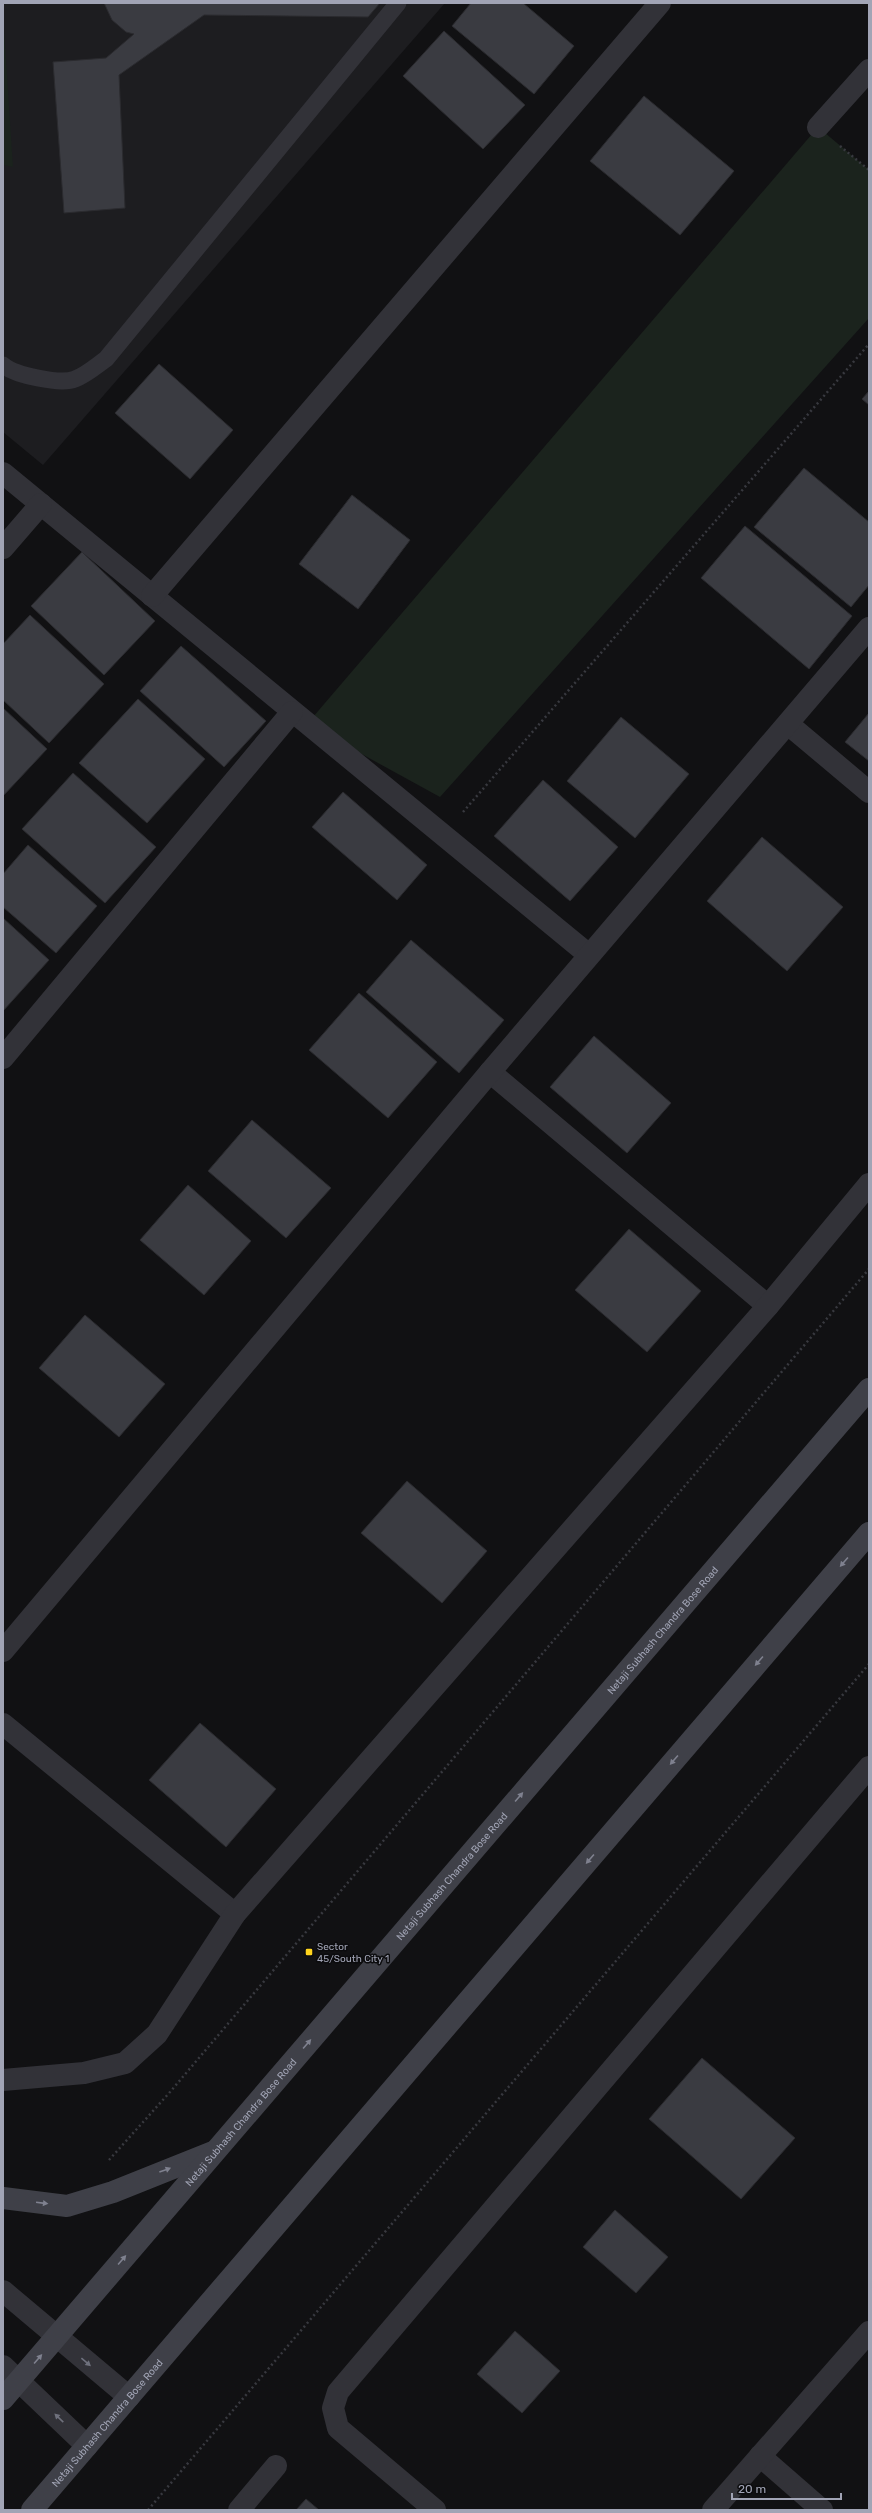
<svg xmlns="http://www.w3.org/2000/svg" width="872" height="2513" viewBox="0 0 872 2513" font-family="Rubik,sans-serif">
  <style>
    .built { fill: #1d1d20 }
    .green { fill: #1b231d }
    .building { fill: #3a3b41; stroke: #2b2b2f }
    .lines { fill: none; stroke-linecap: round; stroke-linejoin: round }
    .path { stroke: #38393f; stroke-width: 2.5; stroke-dasharray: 2 3; stroke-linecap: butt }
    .service { stroke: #323238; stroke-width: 17 }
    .minor { stroke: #323238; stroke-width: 22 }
    .tertiary { stroke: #323238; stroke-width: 22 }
    .secondary { stroke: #3f4048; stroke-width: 22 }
    .oneway { fill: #7f818f }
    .oneway2 { fill: #6f717d }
    .poi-dot { fill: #ffd41d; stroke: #0c0c0e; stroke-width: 1.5 }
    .labels { text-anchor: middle; stroke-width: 3; stroke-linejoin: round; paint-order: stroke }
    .street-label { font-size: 10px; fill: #a1a4b5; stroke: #0c0c0e }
    .poi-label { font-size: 10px; fill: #a1a4b5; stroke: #0c0c0e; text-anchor: start }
  </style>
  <rect width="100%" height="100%" fill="#111113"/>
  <path class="built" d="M 3,3 L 445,3 L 43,465 L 3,432 Z"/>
  <g class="green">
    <path d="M 3,14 L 13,167 L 3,165 Z"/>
    <path d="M 818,127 L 869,170 L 869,318 L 440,797 L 307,724 Z"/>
  </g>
  <g class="building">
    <path d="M 380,3 L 368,17 L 204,15 L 119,75 L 125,208 L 64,213 L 53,62 L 106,58 L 134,34 L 126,32 L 112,20 L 104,3 Z"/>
    <path d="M 471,3 L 523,3 L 574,46 L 534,94 L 452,26 Z"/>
    <path d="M 444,31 L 525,105 L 483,149 L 403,76 Z"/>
    <path d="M 644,96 L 734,171 L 680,235 L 590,161 Z"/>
    <path d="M 159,364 L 233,430 L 190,479 L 115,413 Z"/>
    <path d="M 869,391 L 869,405 L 862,399 Z"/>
    <path d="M 804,468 L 869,522 L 869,585 L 851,607 L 754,527 Z"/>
    <path d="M 352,495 L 410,540 L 358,609 L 299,564 Z"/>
    <path d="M 745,526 L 852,616 L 809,669 L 701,578 Z"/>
    <path d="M 82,552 L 155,621 L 104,675 L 31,606 Z"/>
    <path d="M 30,615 L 104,684 L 49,743 L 3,700 L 3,644 Z"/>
    <path d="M 181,646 L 266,721 L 224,767 L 140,691 Z"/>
    <path d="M 138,699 L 205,759 L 147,823 L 79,763 Z"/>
    <path d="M 3,708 L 47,749 L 3,796 Z"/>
    <path d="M 869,713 L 869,761 L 845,742 Z"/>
    <path d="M 621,717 L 689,774 L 635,838 L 567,781 Z"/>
    <path d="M 73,773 L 156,847 L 105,903 L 22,829 Z"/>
    <path d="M 543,780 L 618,847 L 570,901 L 494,836 Z"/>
    <path d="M 343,792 L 427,865 L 397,900 L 312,827 Z"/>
    <path d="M 762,837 L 843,907 L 787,971 L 707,901 Z"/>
    <path d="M 28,845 L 97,906 L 56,953 L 3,907 L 3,874 Z"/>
    <path d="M 3,918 L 49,960 L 3,1011 Z"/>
    <path d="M 411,940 L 504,1020 L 459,1073 L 366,992 Z"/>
    <path d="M 359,993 L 437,1062 L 388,1118 L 309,1050 Z"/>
    <path d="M 594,1036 L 671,1103 L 627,1153 L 550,1087 Z"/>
    <path d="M 252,1120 L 331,1188 L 286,1238 L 208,1171 Z"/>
    <path d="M 188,1185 L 251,1241 L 204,1295 L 140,1240 Z"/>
    <path d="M 629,1229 L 701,1291 L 647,1352 L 575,1290 Z"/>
    <path d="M 85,1315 L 165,1384 L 119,1437 L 39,1368 Z"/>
    <path d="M 407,1481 L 487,1551 L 442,1603 L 361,1533 Z"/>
    <path d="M 200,1723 L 276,1789 L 226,1847 L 149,1780 Z"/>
    <path d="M 702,2058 L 795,2138 L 741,2199 L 649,2119 Z"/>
    <path d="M 615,2210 L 668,2257 L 636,2293 L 583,2247 Z"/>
    <path d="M 515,2331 L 560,2371 L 522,2413 L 477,2374 Z"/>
    <path d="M 306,2499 L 319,2510 L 296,2510 Z"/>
  </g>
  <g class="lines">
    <g class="path">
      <path d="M 840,146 L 869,170"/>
      <path d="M 463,812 L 869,344"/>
      <path d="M 109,2160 L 170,2092 L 869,1269"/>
      <path d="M 148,2510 L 869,1664"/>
    </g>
    <path class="service" d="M 3,365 C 14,375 61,385 75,379 C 86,375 96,366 106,359 L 398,3"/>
    <g class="minor">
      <path d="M 818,127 L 869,70"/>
      <path d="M 3,473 L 589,955"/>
      <path d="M 3,548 L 41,504"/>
      <path d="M 152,596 L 660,3"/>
      <path d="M 788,724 L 869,792"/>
      <path d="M 3,1058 L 292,712"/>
      <path d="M 490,1072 L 768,1306"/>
      <path d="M 3,1651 L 490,1072 L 869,628"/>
      <path d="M 3,1724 L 235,1914"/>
      <path d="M 3,2080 L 84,2073 L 125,2063 L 157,2034 L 235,1914 L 768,1306 L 869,1184"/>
      <path d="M 760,2456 L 822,2510"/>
      <path d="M 239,2510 L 276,2466"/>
      <path d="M 435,2510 L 338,2428 L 333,2408 L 338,2392 L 869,1767"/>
      <path d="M 713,2510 L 869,2332"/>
    </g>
    <g class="tertiary">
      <path d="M 3,2291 L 129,2397"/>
      <path d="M 3,2366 L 87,2446"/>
    </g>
    <g class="secondary">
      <path d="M 3,2198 L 67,2206 L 113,2192 L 213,2152"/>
      <path id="s1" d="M 3,2399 L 869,1389"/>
      <path id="s2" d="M 32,2510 L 869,1533"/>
    </g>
  </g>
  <defs><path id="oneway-solid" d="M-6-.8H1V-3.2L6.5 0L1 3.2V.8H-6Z"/></defs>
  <g class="oneway">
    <use href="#oneway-solid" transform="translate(844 1562) rotate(131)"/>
    <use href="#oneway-solid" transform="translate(759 1661) rotate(131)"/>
    <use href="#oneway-solid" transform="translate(674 1760) rotate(131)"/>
    <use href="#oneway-solid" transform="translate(519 1797) rotate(-49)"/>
    <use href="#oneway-solid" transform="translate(590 1859) rotate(131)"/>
    <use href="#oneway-solid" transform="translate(307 2044) rotate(-49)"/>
    <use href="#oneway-solid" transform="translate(165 2170) rotate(-20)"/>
    <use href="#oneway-solid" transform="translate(42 2203) rotate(7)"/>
    <use href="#oneway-solid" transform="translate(122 2260) rotate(-49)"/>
    <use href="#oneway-solid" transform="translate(38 2359) rotate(-49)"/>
  </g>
  <g class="oneway2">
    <use href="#oneway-solid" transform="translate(86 2362) rotate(40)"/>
    <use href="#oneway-solid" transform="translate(59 2418) rotate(-136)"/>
  </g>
  <rect class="poi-dot" x="305" y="1948" width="8" height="8" rx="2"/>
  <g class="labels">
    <g class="street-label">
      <text dy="4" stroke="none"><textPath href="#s1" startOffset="1013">Netaji Subhash Chandra Bose Road</textPath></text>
      <text dy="4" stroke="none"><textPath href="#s1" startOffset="689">Netaji Subhash Chandra Bose Road</textPath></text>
      <text dy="4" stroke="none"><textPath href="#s1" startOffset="365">Netaji Subhash Chandra Bose Road</textPath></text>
      <text dy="4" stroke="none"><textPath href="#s2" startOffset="115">Netaji Subhash Chandra Bose Road</textPath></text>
    </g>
    <g class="poi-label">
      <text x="317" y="1950">Sector<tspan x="317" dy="12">45/South City 1</tspan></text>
    </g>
  </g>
  <rect width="872" height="2513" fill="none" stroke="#a1a4b5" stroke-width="8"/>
  <path d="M732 2493v6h109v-6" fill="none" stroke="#a1a4b5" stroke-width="2"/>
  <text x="738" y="2493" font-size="12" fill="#a1a4b5" stroke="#0c0c0e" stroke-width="3" paint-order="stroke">20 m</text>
</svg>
